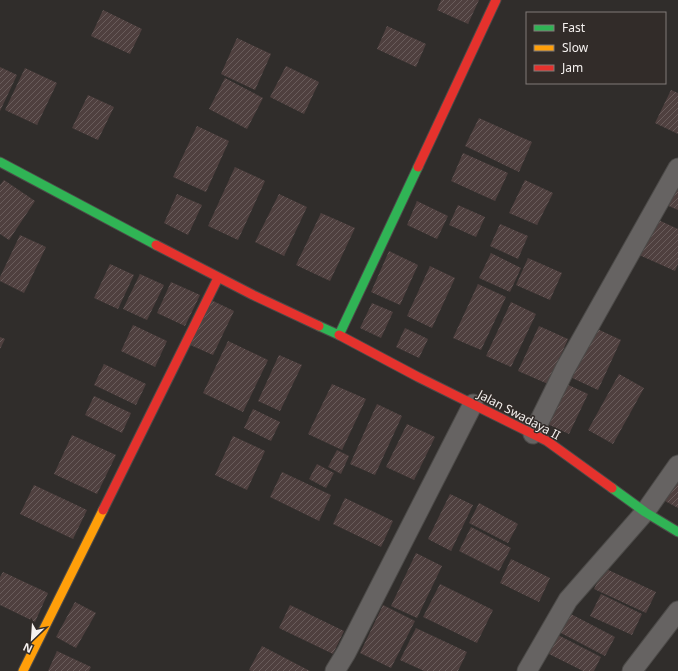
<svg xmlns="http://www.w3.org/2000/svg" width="678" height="671" viewBox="0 0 678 671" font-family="'Noto Sans',sans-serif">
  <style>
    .building { fill: url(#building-hatch) }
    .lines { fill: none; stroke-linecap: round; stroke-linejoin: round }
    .street-casing { stroke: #4c4a48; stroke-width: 21 }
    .fast-casing { stroke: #4c4a48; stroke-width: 11 }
    .slow-casing { stroke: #4c4a48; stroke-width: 11 }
    .jam-casing { stroke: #4c4a48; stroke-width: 11 }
    .street { stroke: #666362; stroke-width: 19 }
    .fast { stroke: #30b455; stroke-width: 9 }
    .slow { stroke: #ff9f0a; stroke-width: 9 }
    .jam { stroke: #e5322d; stroke-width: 9 }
    .labels { text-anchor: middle; stroke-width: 3; stroke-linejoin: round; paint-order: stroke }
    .street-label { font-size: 12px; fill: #f5f1ef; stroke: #322c29 }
  </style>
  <defs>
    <pattern id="building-hatch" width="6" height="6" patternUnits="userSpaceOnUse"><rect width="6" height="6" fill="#4f403f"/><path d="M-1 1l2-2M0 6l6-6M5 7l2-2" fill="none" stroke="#695c5b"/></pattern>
  </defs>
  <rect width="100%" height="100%" fill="#302d2b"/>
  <g class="building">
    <path d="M 441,0 L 479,0 L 468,24 L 437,10 Z"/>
    <path d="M 103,10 L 142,29 L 130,54 L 91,36 Z"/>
    <path d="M 387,26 L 426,44 L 416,67 L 377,49 Z"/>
    <path d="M 237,38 L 271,54 L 255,90 L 221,74 Z"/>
    <path d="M 286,66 L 319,82 L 304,114 L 270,97 Z"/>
    <path d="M 0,67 L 17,75 L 0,111 Z"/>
    <path d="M 25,68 L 57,83 L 37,125 L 5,110 Z"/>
    <path d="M 225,78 L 263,98 L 247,129 L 209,109 Z"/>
    <path d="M 671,90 L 678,93 L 678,134 L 655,123 Z"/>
    <path d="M 88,95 L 114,107 L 98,140 L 72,128 Z"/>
    <path d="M 479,118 L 532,142 L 519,172 L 465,146 Z"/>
    <path d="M 197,126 L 229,141 L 206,192 L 173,177 Z"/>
    <path d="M 463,153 L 508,173 L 495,201 L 451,181 Z"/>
    <path d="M 235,167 L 265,181 L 238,240 L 208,226 Z"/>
    <path d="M 678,174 L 678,210 L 664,204 Z"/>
    <path d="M 4,180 L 35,201 L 9,240 L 0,234 L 0,185 Z"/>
    <path d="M 525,180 L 553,193 L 537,225 L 509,213 Z"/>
    <path d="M 177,194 L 202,205 L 188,235 L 164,223 Z"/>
    <path d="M 279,194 L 307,207 L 284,256 L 255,242 Z"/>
    <path d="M 417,201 L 448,216 L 437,239 L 407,225 Z"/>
    <path d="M 458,205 L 485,217 L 476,237 L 449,225 Z"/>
    <path d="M 321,213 L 355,228 L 330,281 L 296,265 Z"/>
    <path d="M 654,218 L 678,229 L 678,264 L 675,271 L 637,254 Z"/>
    <path d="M 500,224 L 528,236 L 518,259 L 490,246 Z"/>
    <path d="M 20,235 L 46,247 L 24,293 L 0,281 L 0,277 Z"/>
    <path d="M 389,251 L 418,265 L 400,305 L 371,292 Z"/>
    <path d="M 491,253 L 521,268 L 510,292 L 479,278 Z"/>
    <path d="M 528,258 L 562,273 L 550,300 L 516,285 Z"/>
    <path d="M 110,264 L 134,275 L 118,309 L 94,298 Z"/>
    <path d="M 430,266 L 455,278 L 432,328 L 407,316 Z"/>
    <path d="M 140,274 L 164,285 L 147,320 L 123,309 Z"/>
    <path d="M 171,282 L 200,295 L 185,326 L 157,313 Z"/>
    <path d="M 478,284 L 506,297 L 481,350 L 453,338 Z"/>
    <path d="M 209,299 L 234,311 L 213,355 L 188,344 Z"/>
    <path d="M 511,302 L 536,314 L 511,367 L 486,356 Z"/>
    <path d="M 372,303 L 393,312 L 381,338 L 360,328 Z"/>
    <path d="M 133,325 L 167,341 L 155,367 L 121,351 Z"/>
    <path d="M 539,326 L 568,339 L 548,384 L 518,371 Z"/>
    <path d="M 593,327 L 621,340 L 598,390 L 570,377 Z"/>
    <path d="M 405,328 L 428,339 L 419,358 L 396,347 Z"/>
    <path d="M 0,337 L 5,339 L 0,349 Z"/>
    <path d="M 228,341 L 268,360 L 243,412 L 203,393 Z"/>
    <path d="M 279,355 L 302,365 L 280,411 L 258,401 Z"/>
    <path d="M 104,364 L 146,384 L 136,405 L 94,385 Z"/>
    <path d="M 619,374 L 644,388 L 613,444 L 588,430 Z"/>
    <path d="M 562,382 L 588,394 L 569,434 L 543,422 Z"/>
    <path d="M 332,384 L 366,399 L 342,450 L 308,434 Z"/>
    <path d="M 94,396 L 131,413 L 122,433 L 85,415 Z"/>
    <path d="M 377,404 L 402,416 L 375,475 L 350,464 Z"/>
    <path d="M 253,409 L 280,422 L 271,441 L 244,428 Z"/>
    <path d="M 407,424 L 435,437 L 414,480 L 386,467 Z"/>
    <path d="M 72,435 L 116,455 L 97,494 L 54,474 Z"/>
    <path d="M 233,436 L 265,451 L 247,490 L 215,475 Z"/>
    <path d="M 337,450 L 349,456 L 341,474 L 328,467 Z"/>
    <path d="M 317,464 L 334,473 L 326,488 L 309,479 Z"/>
    <path d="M 282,472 L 331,495 L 319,521 L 270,497 Z"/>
    <path d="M 678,478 L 678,508 L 665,501 Z"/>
    <path d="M 34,485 L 87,510 L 73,539 L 20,514 Z"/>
    <path d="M 450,494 L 473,505 L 451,551 L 428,539 Z"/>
    <path d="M 345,498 L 393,521 L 381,547 L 333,524 Z"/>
    <path d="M 479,503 L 518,524 L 508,543 L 469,523 Z"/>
    <path d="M 471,527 L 511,548 L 499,571 L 459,551 Z"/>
    <path d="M 416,553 L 442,566 L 417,618 L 391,606 Z"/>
    <path d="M 511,559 L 550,578 L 539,602 L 500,583 Z"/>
    <path d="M 604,568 L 656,592 L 646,613 L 594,589 Z"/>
    <path d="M 3,572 L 48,593 L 35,622 L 0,605 L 0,577 Z"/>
    <path d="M 440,584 L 493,610 L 477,643 L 423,617 Z"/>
    <path d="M 601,594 L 642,614 L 632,635 L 590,616 Z"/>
    <path d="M 75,602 L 96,613 L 76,648 L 56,637 Z"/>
    <path d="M 290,605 L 344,631 L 333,654 L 279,628 Z"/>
    <path d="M 383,605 L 415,621 L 391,668 L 360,653 Z"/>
    <path d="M 567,612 L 615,637 L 605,656 L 557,631 Z"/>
    <path d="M 416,628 L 467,652 L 458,671 L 424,671 L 400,660 Z"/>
    <path d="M 558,635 L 601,657 L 594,671 L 583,671 L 549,654 Z"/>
    <path d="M 262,646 L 310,671 L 251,671 L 249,670 Z"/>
    <path d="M 57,651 L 91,667 L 89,671 L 48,671 Z"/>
  </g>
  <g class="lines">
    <g class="street-casing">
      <g id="street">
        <path d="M 533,434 L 565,369 L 678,168"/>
        <path d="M 335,671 L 346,653 L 473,404"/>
        <path d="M 527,671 L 568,600 L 645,512 L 678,465"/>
        <path d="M 632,671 L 678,611"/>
      </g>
    </g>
    <g class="fast-casing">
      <g id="fast">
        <path d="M 0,162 L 156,245"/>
        <path d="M 319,326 L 339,335 L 418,167"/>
        <path d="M 612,488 L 645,512 L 678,532"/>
      </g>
    </g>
    <g class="slow-casing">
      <path id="slow" d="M 23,671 L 103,510"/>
    </g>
    <g class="jam-casing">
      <g id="jam">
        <path d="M 418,167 L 496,0"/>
        <path d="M 156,245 L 253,295 L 319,326"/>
        <path d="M 339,335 L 418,377 L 547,441 L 612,488"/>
        <path d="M 103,510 L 218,278"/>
      </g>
    </g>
    <use href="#street" class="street"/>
    <use href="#fast" class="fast"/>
    <use href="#slow" class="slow"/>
    <use href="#jam" class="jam"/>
  </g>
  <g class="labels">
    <g class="street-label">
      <text transform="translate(519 415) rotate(28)" y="4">Jalan Swadaya II</text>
    </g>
  </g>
  <rect x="526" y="12" width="140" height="72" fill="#322c29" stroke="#807b78"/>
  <rect x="534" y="25" width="20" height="6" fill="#30b455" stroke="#807b78"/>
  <text x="562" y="32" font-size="12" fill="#f5f1ef">Fast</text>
  <rect x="534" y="45" width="20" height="6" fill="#ff9f0a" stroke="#807b78"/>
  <text x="562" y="52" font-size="12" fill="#f5f1ef">Slow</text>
  <rect x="534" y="65" width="20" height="6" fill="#e5322d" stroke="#807b78"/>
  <text x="562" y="72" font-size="12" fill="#f5f1ef">Jam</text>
  <g transform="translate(32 639) rotate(205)" stroke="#322c29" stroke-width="3" paint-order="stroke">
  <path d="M0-3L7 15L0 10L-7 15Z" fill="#f5f1ef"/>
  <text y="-6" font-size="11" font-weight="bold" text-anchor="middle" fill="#f5f1ef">N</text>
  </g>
</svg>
